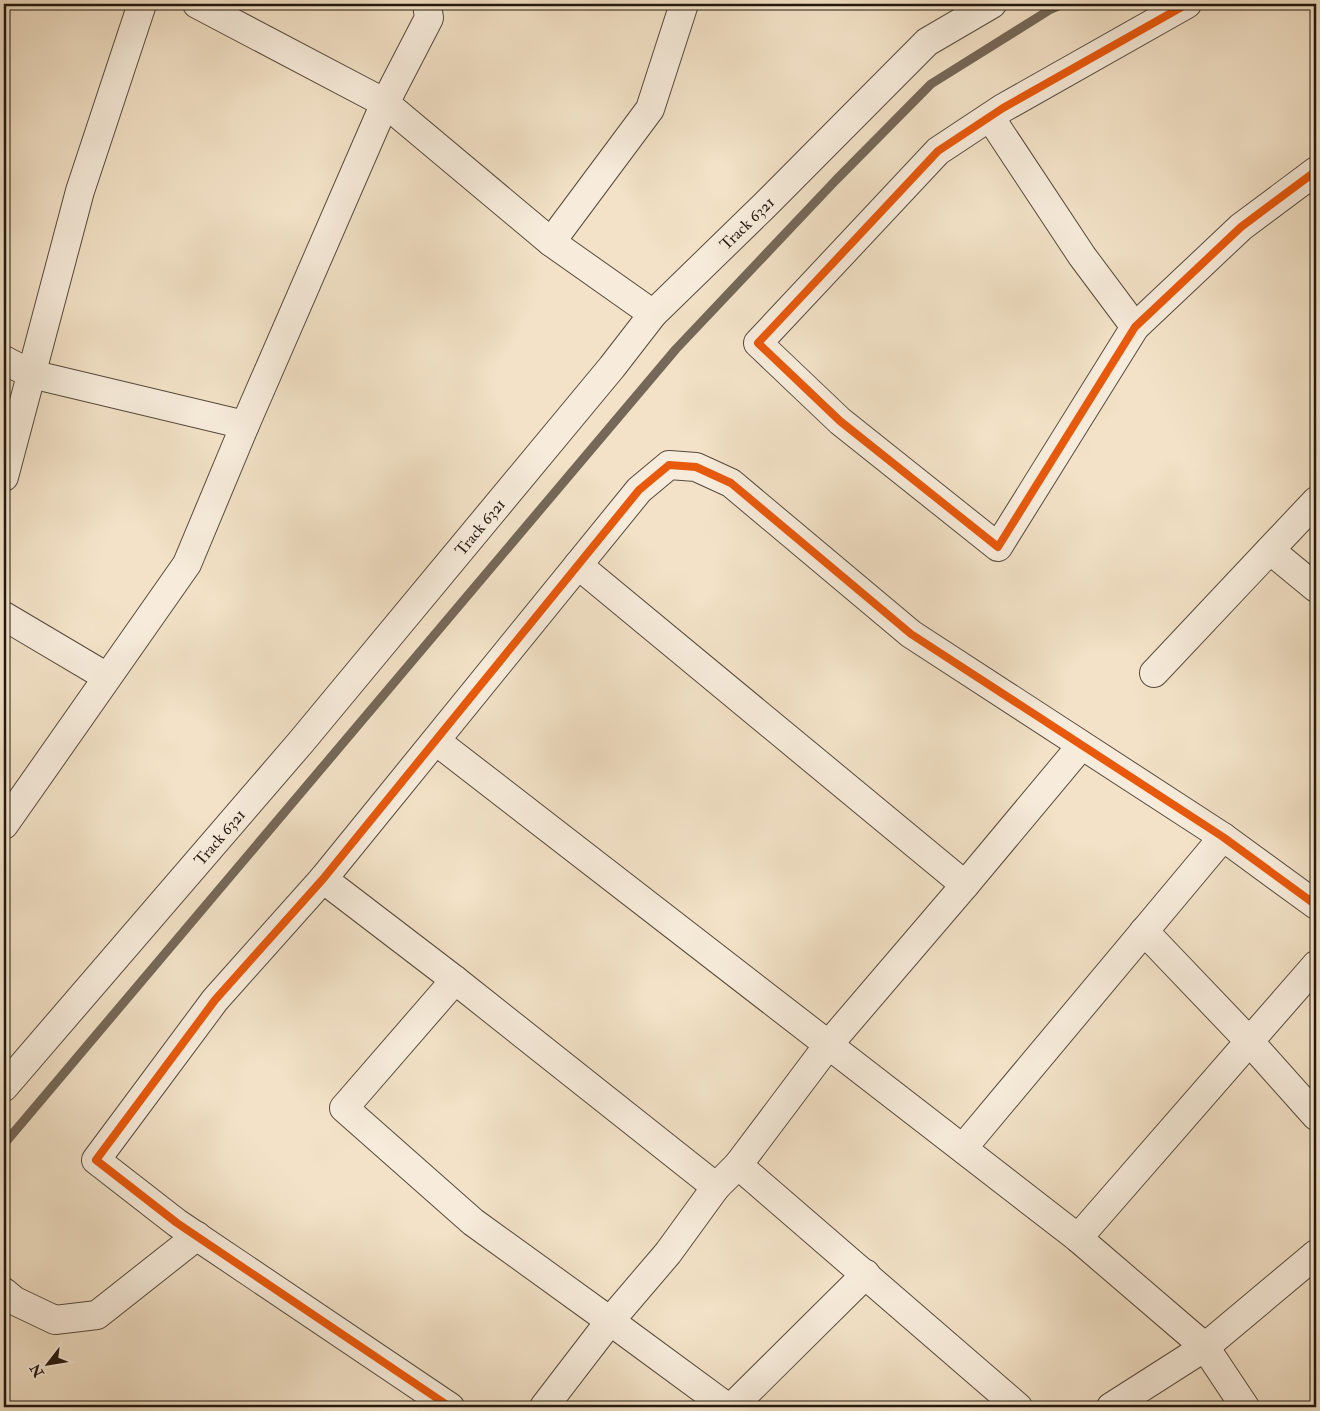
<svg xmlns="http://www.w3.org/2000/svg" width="1320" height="1411" viewBox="0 0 1320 1411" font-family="'IM FELL Double Pica',serif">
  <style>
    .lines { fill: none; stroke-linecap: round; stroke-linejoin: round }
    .stream { stroke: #756858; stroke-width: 9 }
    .minor-casing { stroke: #564a3d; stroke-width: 30 }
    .minor { stroke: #f7ecdb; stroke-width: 28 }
    .cycleway-casing { stroke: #f7ecdb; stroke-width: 11 }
    .cycleway { stroke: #e8590c; stroke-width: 8 }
    .labels { text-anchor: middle; stroke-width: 4; stroke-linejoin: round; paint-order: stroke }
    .street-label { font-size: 16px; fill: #22180f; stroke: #f7ecdb }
  </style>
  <rect width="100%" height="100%" fill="#f3e2c7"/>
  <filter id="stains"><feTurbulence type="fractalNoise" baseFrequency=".004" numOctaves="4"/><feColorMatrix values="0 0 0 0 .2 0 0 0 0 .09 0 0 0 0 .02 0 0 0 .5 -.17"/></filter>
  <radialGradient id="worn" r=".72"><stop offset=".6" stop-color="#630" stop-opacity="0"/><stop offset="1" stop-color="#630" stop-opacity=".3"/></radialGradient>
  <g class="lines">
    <path class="stream" d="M 4,1144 L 676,349 L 836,180 L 931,84 L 1051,9 L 1063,4"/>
    <g class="minor-casing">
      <g id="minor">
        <path d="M 197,4 L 385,103 L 551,242 L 653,314"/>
        <path d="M 1187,4 L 1003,108 L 938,151 L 758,343 L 840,421 L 998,547 L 1135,327 L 1241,227 L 1316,171"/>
        <path d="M 990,117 L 1082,256 L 1135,327"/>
        <path d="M 551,242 L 650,109 L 684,4"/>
        <path d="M 4,360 L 31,374 L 245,425"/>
        <path d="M 4,477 L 80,191 L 142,4"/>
        <path d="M 1270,550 L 1316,588"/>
        <path d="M 578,565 L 965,885"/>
        <path d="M 4,616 L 107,677"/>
        <path d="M 1154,673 L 1316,501"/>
        <path d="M 436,741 L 1078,1238 L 1205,1347 L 1245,1407"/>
        <path d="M 4,825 L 187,564 L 245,425 L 385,103 L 429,18 L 427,4"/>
        <path d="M 323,879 L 455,980 L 716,1187"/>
        <path d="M 1144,931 L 1250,1042 L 1316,1116"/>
        <path d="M 455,980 L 344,1108 L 473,1222 L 610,1321 L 727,1407"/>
        <path id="s1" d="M 4,1087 L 301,742 L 612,367 L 653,314 L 765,205 L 927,42 L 992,4"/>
        <path d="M 963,1148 L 1223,837"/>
        <path d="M 738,1165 L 1018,1407"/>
        <path d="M 1078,1238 L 1316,965"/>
        <path d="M 4,1292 L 15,1301 L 55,1320 L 97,1315 L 197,1236"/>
        <path d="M 450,1407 L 177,1223 L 96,1160 L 215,1000 L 323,879 L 639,490 L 669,465 L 696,467 L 731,483 L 911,634 L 1223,837 L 1316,905"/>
        <path d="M 544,1407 L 610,1321 L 668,1253 L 716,1187 L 738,1165 L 829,1044 L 965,885 L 1081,746"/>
        <path d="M 732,1407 L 866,1274"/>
        <path d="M 1111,1407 L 1205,1347 L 1316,1254"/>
      </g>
    </g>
    <use href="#minor" class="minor"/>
    <g class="cycleway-casing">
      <g id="cycleway">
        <path d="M 1187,4 L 1003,108 L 938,151 L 758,343 L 840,421 L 998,547 L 1135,327 L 1241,227 L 1316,171"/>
        <path d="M 450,1407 L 177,1223 L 96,1160 L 215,1000 L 323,879 L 639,490 L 669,465 L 696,467 L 731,483 L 911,634 L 1223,837 L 1316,905"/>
      </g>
    </g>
    <use href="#cycleway" class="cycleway"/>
  </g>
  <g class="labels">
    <g class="street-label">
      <text dy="6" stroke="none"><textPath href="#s1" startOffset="1140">Track 6321</textPath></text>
      <text dy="6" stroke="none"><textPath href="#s1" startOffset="735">Track 6321</textPath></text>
      <text dy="6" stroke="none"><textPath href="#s1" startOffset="330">Track 6321</textPath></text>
    </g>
  </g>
  <rect width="1320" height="1411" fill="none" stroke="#f3e2c7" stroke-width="20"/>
  <rect x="5" y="5" width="1310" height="1401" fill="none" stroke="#22180f" stroke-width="2.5"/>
  <rect x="10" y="10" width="1300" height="1391" fill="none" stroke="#22180f"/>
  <g transform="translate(48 1364) rotate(239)" stroke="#f7ecdb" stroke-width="4" paint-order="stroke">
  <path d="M0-4L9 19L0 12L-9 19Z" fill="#22180f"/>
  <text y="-8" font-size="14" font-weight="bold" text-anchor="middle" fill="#22180f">N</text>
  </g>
  <rect width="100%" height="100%" filter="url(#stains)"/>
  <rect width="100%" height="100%" fill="url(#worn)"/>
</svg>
